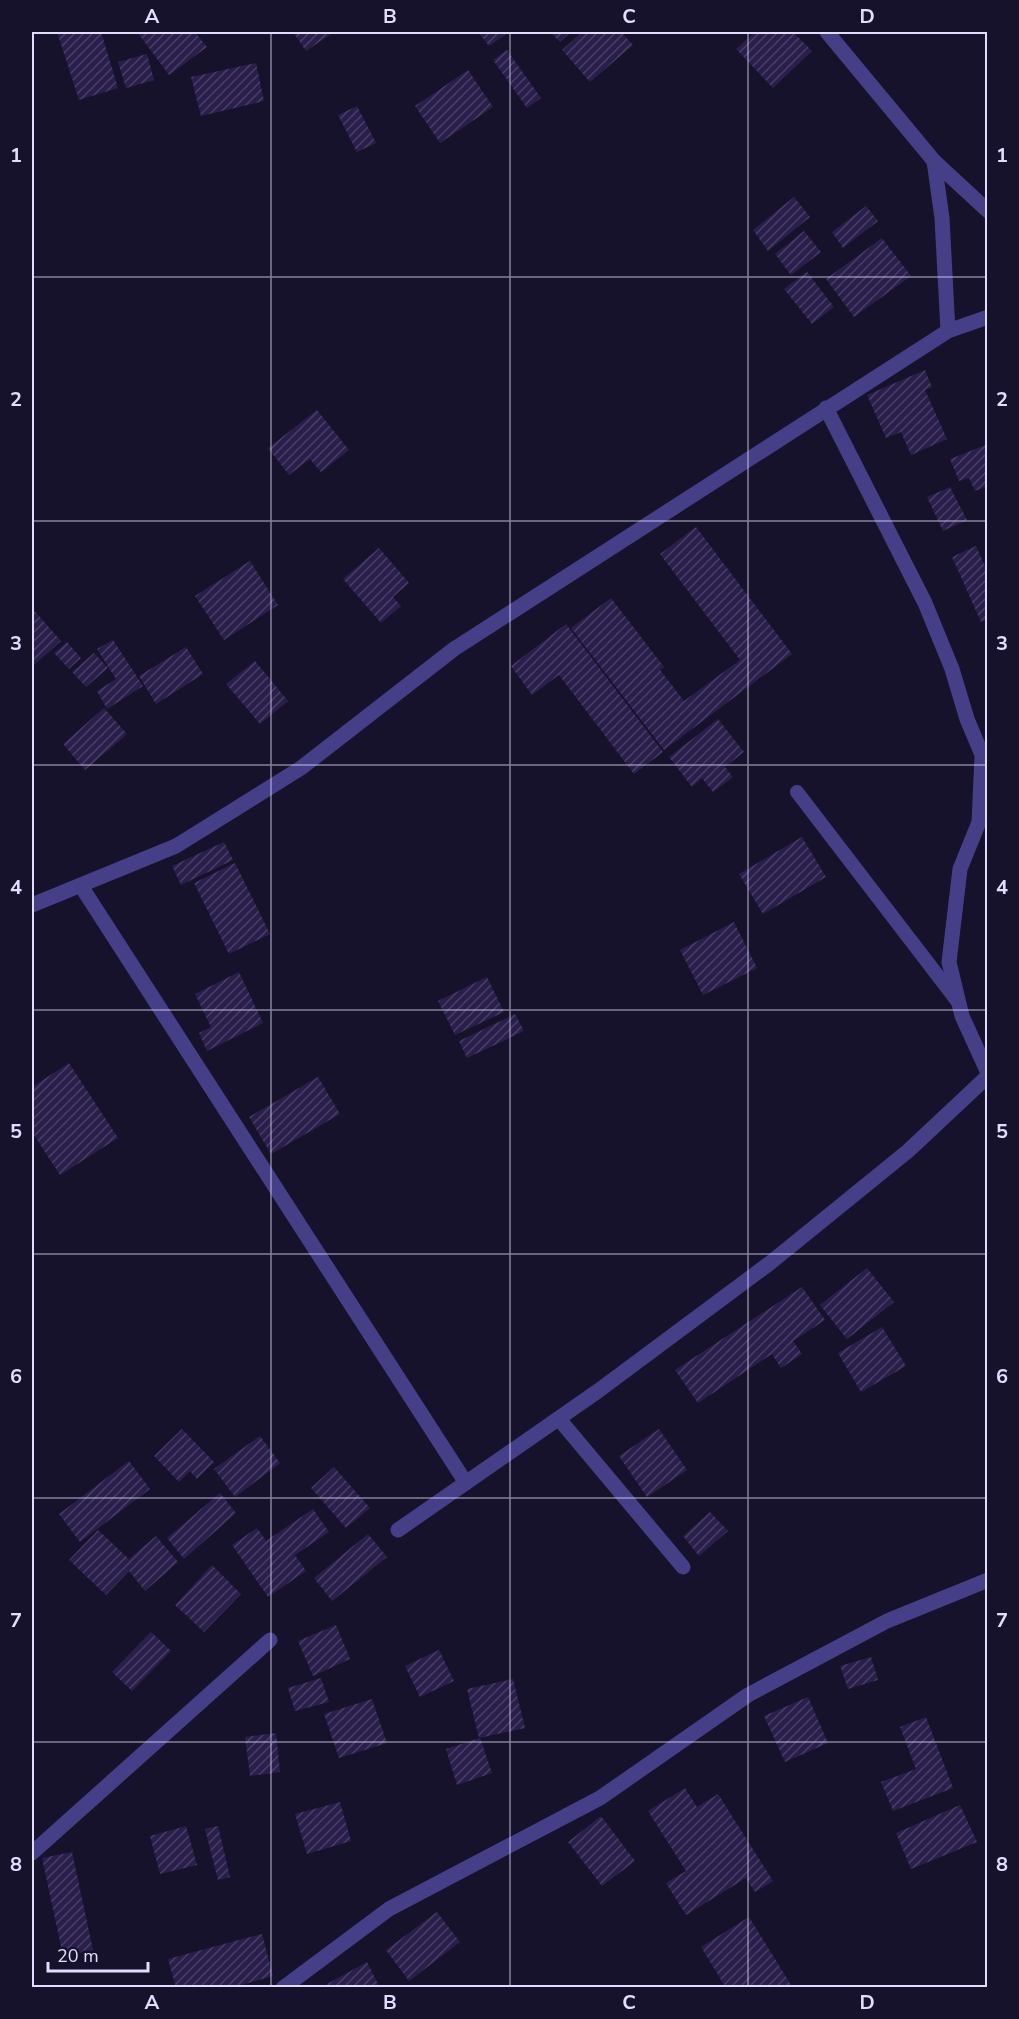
<svg xmlns="http://www.w3.org/2000/svg" width="1019" height="2019" viewBox="0 0 1019 2019" font-family="'Nunito Sans',sans-serif">
  <style>
    .building { fill: url(#building-hatch) }
    .lines { fill: none; stroke-linecap: round; stroke-linejoin: round }
    .service { stroke: #453f88; stroke-width: 14 }
    .minor { stroke: #453f88; stroke-width: 15 }
    .grid { fill: none; stroke: #e2ddfe; stroke-width: 1.5; stroke-opacity: 0.55 }
    .neatline { fill: none; stroke: #e2ddfe; stroke-width: 2 }
    .grid-label { font-size: 20px; text-anchor: middle; font-weight: bold; fill: #e2ddfe }
  </style>
  <defs>
    <pattern id="building-hatch" width="6" height="6" patternUnits="userSpaceOnUse" patternTransform="scale(1.5)"><rect width="6" height="6" fill="#2a1f4b"/><path d="M-1 1l2-2M0 6l6-6M5 7l2-2" fill="none" stroke="#493f66"/></pattern>
  </defs>
  <rect width="100%" height="100%" fill="#17122b"/>
  <g class="building">
    <path d="M 57,32 L 101,32 L 118,88 L 79,100 Z"/>
    <path d="M 137,32 L 195,32 L 207,47 L 169,75 Z"/>
    <path d="M 293,32 L 334,32 L 306,51 Z"/>
    <path d="M 478,32 L 509,32 L 489,46 Z"/>
    <path d="M 550,32 L 571,32 L 560,42 Z"/>
    <path d="M 582,32 L 621,32 L 633,45 L 590,82 L 562,50 Z"/>
    <path d="M 755,32 L 793,32 L 812,51 L 773,88 L 736,49 Z"/>
    <path d="M 507,50 L 541,98 L 527,108 L 493,60 Z"/>
    <path d="M 147,54 L 154,80 L 126,88 L 118,62 Z"/>
    <path d="M 256,63 L 264,101 L 201,116 L 191,77 Z"/>
    <path d="M 468,70 L 493,107 L 440,143 L 415,106 Z"/>
    <path d="M 357,106 L 376,143 L 357,152 L 338,115 Z"/>
    <path d="M 794,197 L 810,217 L 768,251 L 753,230 Z"/>
    <path d="M 866,206 L 878,221 L 843,248 L 832,232 Z"/>
    <path d="M 804,231 L 821,252 L 791,275 L 775,254 Z"/>
    <path d="M 882,238 L 911,276 L 854,317 L 826,279 Z"/>
    <path d="M 807,272 L 834,307 L 812,324 L 784,289 Z"/>
    <path d="M 925,370 L 932,387 L 925,390 L 947,439 L 911,455 L 901,432 L 886,438 L 867,395 Z"/>
    <path d="M 317,410 L 349,450 L 321,472 L 310,459 L 289,475 L 268,448 Z"/>
    <path d="M 988,444 L 988,486 L 975,491 L 969,478 L 959,481 L 950,459 Z"/>
    <path d="M 950,487 L 967,520 L 943,531 L 927,497 Z"/>
    <path d="M 696,527 L 792,654 L 664,750 L 571,628 L 611,598 L 664,667 L 660,670 L 684,701 L 740,660 L 660,554 Z"/>
    <path d="M 976,546 L 988,573 L 988,619 L 981,622 L 952,557 Z"/>
    <path d="M 379,548 L 409,583 L 393,597 L 401,606 L 381,623 L 343,579 Z"/>
    <path d="M 250,561 L 278,605 L 224,640 L 195,596 Z"/>
    <path d="M 32,608 L 61,641 L 33,666 L 32,665 Z"/>
    <path d="M 566,624 L 663,752 L 634,774 L 559,675 L 532,695 L 511,666 Z"/>
    <path d="M 113,640 L 143,686 L 107,709 L 97,691 L 116,679 L 97,649 Z"/>
    <path d="M 67,642 L 81,658 L 69,669 L 54,653 Z"/>
    <path d="M 186,647 L 203,674 L 156,704 L 139,676 Z"/>
    <path d="M 94,653 L 108,668 L 86,687 L 72,672 Z"/>
    <path d="M 255,661 L 288,701 L 260,724 L 226,684 Z"/>
    <path d="M 104,708 L 127,734 L 85,770 L 63,744 Z"/>
    <path d="M 718,719 L 744,752 L 725,767 L 733,777 L 713,792 L 702,778 L 692,787 L 669,757 Z"/>
    <path d="M 802,837 L 826,877 L 763,914 L 739,874 Z"/>
    <path d="M 224,842 L 233,860 L 181,885 L 172,866 Z"/>
    <path d="M 235,863 L 270,934 L 229,954 L 194,883 Z"/>
    <path d="M 734,922 L 757,968 L 703,995 L 680,950 Z"/>
    <path d="M 239,972 L 263,1023 L 207,1051 L 199,1033 L 211,1027 L 195,994 Z"/>
    <path d="M 487,977 L 504,1012 L 455,1035 L 438,1001 Z"/>
    <path d="M 515,1014 L 524,1031 L 467,1058 L 459,1041 Z"/>
    <path d="M 69,1063 L 118,1138 L 60,1175 L 32,1132 L 32,1087 Z"/>
    <path d="M 318,1077 L 340,1114 L 271,1154 L 249,1117 Z"/>
    <path d="M 867,1268 L 894,1302 L 847,1339 L 820,1305 Z"/>
    <path d="M 802,1287 L 825,1320 L 793,1341 L 802,1354 L 781,1368 L 772,1354 L 698,1403 L 675,1370 Z"/>
    <path d="M 882,1327 L 906,1366 L 861,1392 L 838,1353 Z"/>
    <path d="M 182,1429 L 214,1462 L 197,1479 L 190,1471 L 179,1482 L 154,1456 Z"/>
    <path d="M 659,1429 L 687,1470 L 647,1497 L 619,1456 Z"/>
    <path d="M 260,1436 L 280,1463 L 235,1497 L 214,1469 Z"/>
    <path d="M 129,1461 L 150,1489 L 80,1542 L 59,1514 Z"/>
    <path d="M 334,1467 L 370,1508 L 346,1528 L 311,1488 Z"/>
    <path d="M 220,1493 L 236,1513 L 184,1559 L 167,1538 Z"/>
    <path d="M 313,1509 L 329,1532 L 295,1555 L 306,1571 L 268,1597 L 232,1545 L 257,1528 L 266,1541 Z"/>
    <path d="M 710,1512 L 728,1531 L 699,1556 L 683,1536 Z"/>
    <path d="M 98,1530 L 129,1559 L 156,1536 L 178,1562 L 145,1591 L 129,1571 L 106,1595 L 69,1560 Z"/>
    <path d="M 368,1534 L 387,1557 L 332,1601 L 314,1578 Z"/>
    <path d="M 212,1565 L 241,1594 L 204,1632 L 175,1605 Z"/>
    <path d="M 336,1625 L 350,1659 L 313,1676 L 298,1641 Z"/>
    <path d="M 151,1632 L 171,1651 L 132,1691 L 112,1672 Z"/>
    <path d="M 439,1650 L 454,1681 L 420,1697 L 405,1666 Z"/>
    <path d="M 871,1657 L 878,1680 L 848,1689 L 840,1666 Z"/>
    <path d="M 321,1678 L 329,1702 L 295,1711 L 288,1688 Z"/>
    <path d="M 513,1679 L 525,1728 L 479,1738 L 467,1689 Z"/>
    <path d="M 808,1697 L 828,1743 L 785,1762 L 764,1716 Z"/>
    <path d="M 372,1699 L 387,1743 L 339,1758 L 324,1714 Z"/>
    <path d="M 926,1717 L 953,1788 L 893,1811 L 881,1782 L 916,1769 L 900,1727 Z"/>
    <path d="M 276,1733 L 280,1772 L 250,1776 L 245,1737 Z"/>
    <path d="M 480,1738 L 492,1773 L 457,1785 L 446,1749 Z"/>
    <path d="M 685,1788 L 697,1807 L 718,1794 L 773,1881 L 755,1892 L 746,1878 L 686,1915 L 666,1883 L 686,1871 L 648,1811 Z"/>
    <path d="M 340,1802 L 351,1841 L 307,1854 L 295,1814 Z"/>
    <path d="M 960,1805 L 977,1842 L 911,1869 L 896,1833 Z"/>
    <path d="M 601,1816 L 635,1861 L 602,1886 L 568,1842 Z"/>
    <path d="M 186,1826 L 197,1865 L 160,1874 L 150,1836 Z"/>
    <path d="M 218,1826 L 230,1877 L 218,1880 L 205,1829 Z"/>
    <path d="M 72,1852 L 93,1950 L 63,1956 L 42,1858 Z"/>
    <path d="M 437,1912 L 460,1942 L 409,1981 L 386,1950 Z"/>
    <path d="M 749,1917 L 793,1988 L 726,1988 L 701,1947 Z"/>
    <path d="M 262,1934 L 273,1976 L 231,1988 L 176,1988 L 168,1959 Z"/>
    <path d="M 367,1962 L 380,1988 L 330,1988 L 327,1984 Z"/>
  </g>
  <g class="lines">
    <path class="service" d="M 797,792 L 958,1002"/>
    <g class="minor">
      <path d="M 827,32 L 934,161 L 988,211"/>
      <path d="M 934,161 L 942,218 L 948,331"/>
      <path d="M 826,408 L 925,603 L 952,669 L 967,719 L 988,769"/>
      <path d="M 982,757 L 979,822 L 960,869 L 949,962 L 962,1016 L 988,1073"/>
      <path d="M 81,886 L 466,1483"/>
      <path d="M 32,905 L 176,846 L 301,768 L 454,649 L 948,331 L 988,317"/>
      <path d="M 559,1419 L 683,1567"/>
      <path d="M 398,1530 L 598,1391 L 770,1263 L 908,1151 L 988,1076"/>
      <path d="M 32,1853 L 270,1640"/>
      <path d="M 283,1988 L 389,1909 L 600,1798 L 748,1695 L 887,1621 L 988,1580"/>
    </g>
  </g>
  <path class="grid" d="M 271,32 L 271,1988M 510,32 L 510,1988M 748,32 L 748,1988M 32,277 L 988,277M 32,521 L 988,521M 32,765 L 988,765M 32,1010 L 988,1010M 32,1254 L 988,1254M 32,1498 L 988,1498M 32,1742 L 988,1742"/>
  <rect width="1019" height="2019" fill="none" stroke="#17122b" stroke-width="66"/>
  <path d="M48 1962v9h100v-9" fill="none" stroke="#e2ddfe" stroke-width="3"/>
  <text x="57" y="1962" font-size="18" fill="#e2ddfe" stroke="#17122b" stroke-width="4.5" paint-order="stroke">20 m</text>
  <rect x="33" y="33" width="953" height="1953" class="neatline"/>
  <g class="grid-label">
    <text x="152" y="23">A</text>
    <text x="390" y="23">B</text>
    <text x="629" y="23">C</text>
    <text x="867" y="23">D</text>
    <text x="16" y="162">1</text>
    <text x="1002" y="162">1</text>
    <text x="16" y="406">2</text>
    <text x="1002" y="406">2</text>
    <text x="16" y="650">3</text>
    <text x="1002" y="650">3</text>
    <text x="16" y="894">4</text>
    <text x="1002" y="894">4</text>
    <text x="16" y="1138">5</text>
    <text x="1002" y="1138">5</text>
    <text x="16" y="1383">6</text>
    <text x="1002" y="1383">6</text>
    <text x="16" y="1627">7</text>
    <text x="1002" y="1627">7</text>
    <text x="16" y="1871">8</text>
    <text x="1002" y="1871">8</text>
    <text x="152" y="2009">A</text>
    <text x="390" y="2009">B</text>
    <text x="629" y="2009">C</text>
    <text x="867" y="2009">D</text>
  </g>
</svg>
